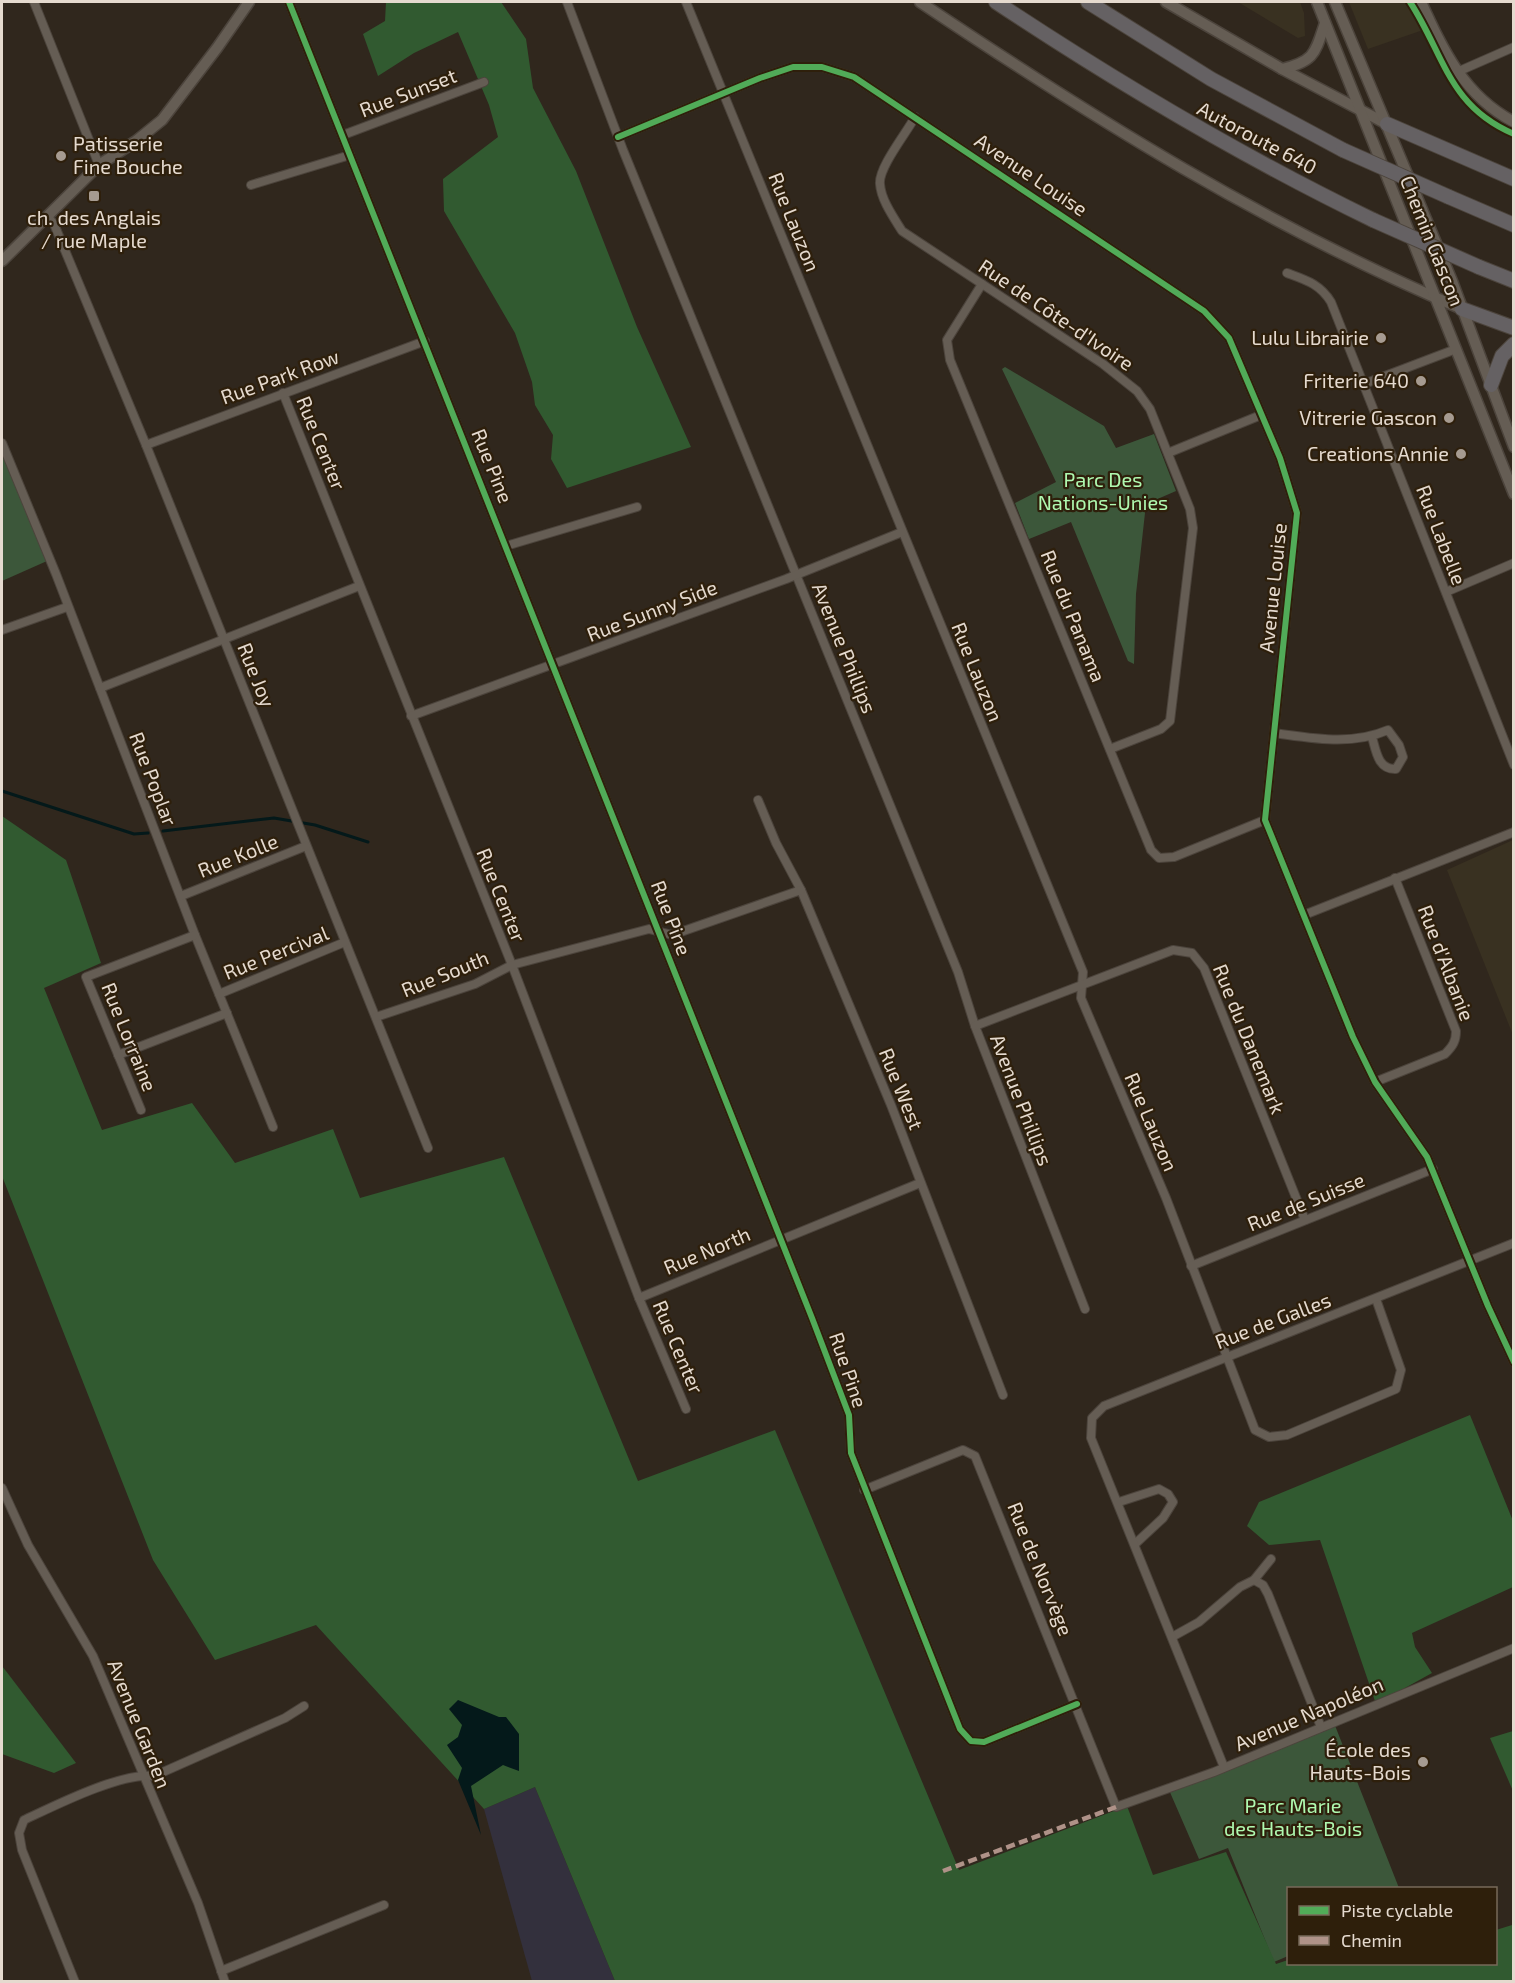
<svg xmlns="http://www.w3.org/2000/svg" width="1515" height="1983" viewBox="0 0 1515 1983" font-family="'Exo 2',sans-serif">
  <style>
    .commercial { fill: #393121 }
    .industrial { fill: #33303d }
    .green { fill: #3c573a }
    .forest { fill: #315a30 }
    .water { fill: #04191a }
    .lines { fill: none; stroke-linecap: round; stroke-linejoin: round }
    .stream { stroke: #04191a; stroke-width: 3 }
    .street-casing { stroke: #4c443c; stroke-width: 10 }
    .secondary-casing { stroke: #4c443c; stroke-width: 13 }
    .highway-casing { stroke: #4c443c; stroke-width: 16 }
    .street { stroke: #655d54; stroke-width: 8 }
    .secondary { stroke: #655d54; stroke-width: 10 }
    .highway { stroke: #656163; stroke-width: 14 }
    .highway-bridge-casing { stroke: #4c443c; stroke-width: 16; stroke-linecap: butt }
    .highway-bridge { stroke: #656163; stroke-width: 14 }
    .quiet { stroke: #af9288; stroke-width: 4.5; stroke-dasharray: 9 4.5; stroke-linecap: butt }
    .cycleway-casing { stroke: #2e1f0b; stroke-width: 10 }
    .cycleway { stroke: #51ab58; stroke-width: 6 }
    .poi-dot { fill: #a69b91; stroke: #2e1f0b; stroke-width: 2 }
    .labels { text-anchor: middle; stroke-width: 4.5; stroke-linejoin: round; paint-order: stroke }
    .street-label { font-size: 20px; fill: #e5dacf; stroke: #2e1f0b }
    .poi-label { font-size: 20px; fill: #e5dacf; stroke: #2e1f0b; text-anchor: end }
    .park-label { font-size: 20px; fill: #aff9b0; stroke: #2e1f0b }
  </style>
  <rect width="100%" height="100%" fill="#30271d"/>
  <g class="commercial">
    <path d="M 1238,2 L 1300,2 L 1304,13 L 1305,36 L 1298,38 Z"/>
    <path d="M 1349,2 L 1408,2 L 1423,30 L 1368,49 Z"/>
    <path d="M 1513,840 L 1513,1035 L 1447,870 Z"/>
  </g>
  <path class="industrial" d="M 535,1787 L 615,1981 L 532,1981 L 484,1809 Z"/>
  <g class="green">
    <path d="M 1005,367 L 1104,426 L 1116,448 L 1154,434 L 1176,491 L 1146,504 L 1136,594 L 1134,664 L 1128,661 L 1071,522 L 1029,539 L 1015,503 L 1056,482 L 1002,369 Z"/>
    <path d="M 2,450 L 47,561 L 2,581 Z"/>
    <path d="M 1334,1723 L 1399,1888 L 1288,1888 L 1288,1956 L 1274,1962 L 1228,1848 L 1199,1859 L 1169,1790 Z"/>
  </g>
  <g class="forest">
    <path d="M 386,2 L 501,2 L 526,39 L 533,88 L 576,171 L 637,327 L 691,447 L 567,488 L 551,459 L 553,435 L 535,405 L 532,382 L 515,333 L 444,211 L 443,179 L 498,137 L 489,105 L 458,32 L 414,53 L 378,76 L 363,34 L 385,21 Z"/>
    <path d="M 2,816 L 66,860 L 101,963 L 44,988 L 102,1130 L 192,1103 L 235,1163 L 333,1129 L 360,1198 L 504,1157 L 638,1481 L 775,1430 L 959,1870 L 1127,1806 L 1153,1875 L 1226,1852 L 1276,1964 L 1288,1960 L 1288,1964 L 1496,1964 L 1496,1930 L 1512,1925 L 1513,1919 L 1513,1981 L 615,1981 L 535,1787 L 484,1809 L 316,1625 L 215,1660 L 153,1560 L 2,1176 Z"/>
    <path d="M 1470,1415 L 1513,1521 L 1513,1587 L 1412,1633 L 1415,1647 L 1432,1673 L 1376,1704 L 1320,1540 L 1269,1545 L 1247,1526 L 1259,1502 Z"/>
    <path d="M 2,1666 L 9,1675 L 76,1763 L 54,1773 L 2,1754 Z"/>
    <path d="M 1513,1731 L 1514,1731 L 1513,1791 L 1490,1738 Z"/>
  </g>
  <path class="water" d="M 458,1700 L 499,1717 L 506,1717 L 519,1734 L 519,1771 L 503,1765 L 471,1786 L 481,1835 L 458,1780 L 462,1768 L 447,1745 L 458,1737 L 462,1725 L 449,1709 Z"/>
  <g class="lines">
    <g class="stream">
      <path d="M 2,791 L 134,834 L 148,833"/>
      <path d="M 163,831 L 274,818 L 315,825 L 368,842"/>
    </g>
    <g class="street-casing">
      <g id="street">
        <path d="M 34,2 L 99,165"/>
        <path d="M 289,2 L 812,1318 L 849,1415 L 851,1453 L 960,1729 L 971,1741 L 984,1742 L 1077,1704"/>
        <path d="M 567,2 L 623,150 L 958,972 L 975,1026 L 1085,1309"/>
        <path d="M 686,2 L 1083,972 L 1081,998 L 1166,1198 L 1255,1430 L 1269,1437 L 1287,1435 L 1396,1389 L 1401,1370 L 1376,1299"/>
        <path d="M 1457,72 L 1514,47"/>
        <path d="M 915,117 C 907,132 878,168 880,184 C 881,200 894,218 902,231 L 1103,364 L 1137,391 L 1150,409 L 1190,509 L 1193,528 L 1170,721 L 1161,729 L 1110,749"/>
        <path d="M 343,135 L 484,82"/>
        <path d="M 618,137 L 760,78 L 793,67 L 822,67 L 854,77 L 1204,311 L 1229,338 L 1280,458 L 1297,513 L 1265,820 L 1353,1037 L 1375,1082 L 1427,1157 L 1488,1306 L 1514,1362"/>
        <path d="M 251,185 L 350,155"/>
        <path d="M 48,217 L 54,224 L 146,445 L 428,1148"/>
        <path d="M 1287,273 C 1306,280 1320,284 1331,302 L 1514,765"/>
        <path d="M 982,284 L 947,340 L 950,360 L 1151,850 L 1159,858 L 1174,857 L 1265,820"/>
        <path d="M 1364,384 L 1456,349"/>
        <path d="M 283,393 L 512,965 L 639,1298 L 686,1409"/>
        <path d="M 2,443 L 56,574 L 195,935 L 273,1127"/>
        <path d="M 146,445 L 425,341"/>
        <path d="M 1168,453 L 1261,415"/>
        <path d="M 506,546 L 637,507"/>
        <path d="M 1446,592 L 1514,563"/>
        <path d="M 2,630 L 67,607"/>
        <path d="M 100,688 L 359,586"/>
        <path d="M 411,716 L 786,579 L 902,532"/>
        <path d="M 1274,733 C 1312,738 1351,746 1388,730 L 1399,745 L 1403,757 L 1396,769 C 1378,770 1376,751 1372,737"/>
        <path d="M 758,800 L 776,843 L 801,890 L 891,1105 L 1003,1395"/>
        <path d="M 181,896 L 306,846"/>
        <path d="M 1304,915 L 1514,832"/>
        <path d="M 219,994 L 345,942"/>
        <path d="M 376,1017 L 475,984 L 512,965 L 649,929 L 672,935 L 801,890"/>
        <path d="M 975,1026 L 1173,950 L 1192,953 L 1204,968 L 1305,1220"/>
        <path d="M 118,1055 L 227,1013"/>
        <path d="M 1375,1082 L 1445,1054 C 1453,1046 1456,1041 1456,1031 L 1395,878"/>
        <path d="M 141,1110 L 86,977 L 195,935"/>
        <path d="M 1191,1266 L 1433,1169"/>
        <path d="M 639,1298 L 920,1183"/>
        <path d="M 2,1488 L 28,1545 L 93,1656 L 198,1903 L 225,1982"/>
        <path d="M 864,1490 L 963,1450 L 975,1456 L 1116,1807 L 1214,1772 L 1514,1648"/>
        <path d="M 1119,1502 L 1159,1489 L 1168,1494 L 1173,1502 L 1163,1518 L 1135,1544"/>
        <path d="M 1254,1580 L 1263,1585 L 1268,1594 L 1321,1727"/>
        <path d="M 1172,1637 L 1199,1622 L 1240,1587 L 1254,1580 L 1271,1559"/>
        <path d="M 1224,1767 L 1091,1438 L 1092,1418 L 1104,1406 L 1514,1243"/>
        <path d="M 221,1971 L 384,1905"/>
        <path d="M 75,1982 L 22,1850 L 19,1833 L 24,1820 C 54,1806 121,1772 154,1776 L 285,1718 L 304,1706"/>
      </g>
    </g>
    <g class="secondary-casing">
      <g id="secondary">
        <path d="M 920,2 C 1096,120 1266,226 1462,309"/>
        <path d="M 1166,2 L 1282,69 L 1387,124"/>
        <path d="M 1317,2 L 1514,494"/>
        <path d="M 1335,2 L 1452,281 L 1514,447"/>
        <path d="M 1421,2 C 1443,50 1464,96 1514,122"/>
        <path d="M 1282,69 C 1315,61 1315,53 1325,23"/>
        <path d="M 2,261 L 99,165 L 136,141 L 162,120 L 217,48 L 249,2"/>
      </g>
    </g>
    <g class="highway-casing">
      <g id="highway">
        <path d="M 996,2 C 1118,83 1241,156 1373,220"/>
        <path d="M 1088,2 L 1211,79 L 1343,150"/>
        <path d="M 1387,124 L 1514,179"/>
        <path d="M 1449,197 L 1514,225"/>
        <path d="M 1479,267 L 1514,281"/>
        <path d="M 1462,309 L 1514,328"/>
        <path d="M 1491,385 L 1502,356 L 1514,344"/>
      </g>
    </g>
    <use href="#street" class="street"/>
    <use href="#secondary" class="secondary"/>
    <use href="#highway" class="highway"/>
    <g class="highway-bridge-casing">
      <g id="highway-bridge">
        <path d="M 1343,150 L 1449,197"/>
        <path d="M 1373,220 L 1479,267"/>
      </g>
    </g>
    <use href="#highway-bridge" class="highway-bridge"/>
    <path class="quiet" d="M 943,1871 L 1116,1807"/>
    <g class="cycleway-casing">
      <g id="cycleway">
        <path d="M 289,2 L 812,1318 L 849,1415 L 851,1453 L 960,1729 L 971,1741 L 984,1742 L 1077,1704"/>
        <path d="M 1410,2 C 1444,54 1448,106 1514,134"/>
        <path d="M 618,137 L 760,78 L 793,67 L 822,67 L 854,77 L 1204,311 L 1229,338 L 1280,458 L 1297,513 L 1265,820 L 1353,1037 L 1375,1082 L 1427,1157 L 1488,1306 L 1514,1362"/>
      </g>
    </g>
    <use href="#cycleway" class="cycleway"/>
  </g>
  <g class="poi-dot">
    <circle cx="61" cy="156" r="6"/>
    <rect x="88" y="190" width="12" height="12" rx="3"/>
    <circle cx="1381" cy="338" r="6"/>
    <circle cx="1421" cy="381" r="6"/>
    <circle cx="1449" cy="418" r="6"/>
    <circle cx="1461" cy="454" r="6"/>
    <circle cx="1423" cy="1762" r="6"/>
  </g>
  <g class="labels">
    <g class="street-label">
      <text transform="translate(408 93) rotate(-21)" y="7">Rue Sunset</text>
      <text transform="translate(1257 138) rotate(28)" y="7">Autoroute 640</text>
      <text transform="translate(1031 175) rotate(34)" y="7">Avenue Louise</text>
      <text transform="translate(794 222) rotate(68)" y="7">Rue Lauzon</text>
      <text transform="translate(1432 241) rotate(68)" y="7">Chemin Gascon</text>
      <text transform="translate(1056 315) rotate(34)" y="7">Rue de Côte-d'Ivoire</text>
      <text transform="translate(280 377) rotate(-20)" y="7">Rue Park Row</text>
      <text transform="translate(321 443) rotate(68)" y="7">Rue Center</text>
      <text transform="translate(492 466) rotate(68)" y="7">Rue Pine</text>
      <text transform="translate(1441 535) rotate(69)" y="7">Rue Labelle</text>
      <text transform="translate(1273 588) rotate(-84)" y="7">Avenue Louise</text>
      <text transform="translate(652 611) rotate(-21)" y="7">Rue Sunny Side</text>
      <text transform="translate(1073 616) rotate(68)" y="7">Rue du Panama</text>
      <text transform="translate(844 648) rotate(68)" y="7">Avenue Phillips</text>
      <text transform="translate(977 672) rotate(68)" y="7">Rue Lauzon</text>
      <text transform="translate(256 675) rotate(68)" y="7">Rue Joy</text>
      <text transform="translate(153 779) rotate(69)" y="7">Rue Poplar</text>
      <text transform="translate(238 856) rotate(-22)" y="7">Rue Kolle</text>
      <text transform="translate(501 895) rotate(68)" y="7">Rue Center</text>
      <text transform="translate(671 918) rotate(69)" y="7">Rue Pine</text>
      <text transform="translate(276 953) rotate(-22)" y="7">Rue Percival</text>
      <text transform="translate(1446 963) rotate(69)" y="7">Rue d'Albanie</text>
      <text transform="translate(445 974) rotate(-22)" y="7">Rue South</text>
      <text transform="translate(129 1037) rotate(68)" y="7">Rue Lorraine</text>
      <text transform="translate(1249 1039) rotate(68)" y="7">Rue du Danemark</text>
      <text transform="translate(901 1089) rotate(68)" y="7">Rue West</text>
      <text transform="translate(1021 1100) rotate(69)" y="7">Avenue Phillips</text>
      <text transform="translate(1151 1122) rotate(67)" y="7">Rue Lauzon</text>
      <text transform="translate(1306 1202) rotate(-22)" y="7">Rue de Suisse</text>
      <text transform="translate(707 1251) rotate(-23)" y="7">Rue North</text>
      <text transform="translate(1273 1321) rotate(-21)" y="7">Rue de Galles</text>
      <text transform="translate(678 1347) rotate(67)" y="7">Rue Center</text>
      <text transform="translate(848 1370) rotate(71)" y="7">Rue Pine</text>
      <text transform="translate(1040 1569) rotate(68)" y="7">Rue de Norvège</text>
      <text transform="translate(1309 1714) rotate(-23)" y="7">Avenue Napoléon</text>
      <text transform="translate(139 1724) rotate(68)" y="7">Avenue Garden</text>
    </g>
    <g class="poi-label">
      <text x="73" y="151" text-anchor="start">Patisserie<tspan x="73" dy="23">Fine Bouche</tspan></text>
      <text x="94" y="225" text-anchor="middle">ch. des Anglais<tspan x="94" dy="23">/ rue Maple</tspan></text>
      <text x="1369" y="345">Lulu Librairie</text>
      <text x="1409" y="388">Friterie 640</text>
      <text x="1437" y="425">Vitrerie Gascon</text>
      <text x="1449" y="461">Creations Annie</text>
      <text x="1411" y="1757">École des<tspan x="1411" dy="23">Hauts-Bois</tspan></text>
    </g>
    <g class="park-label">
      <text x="1103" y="487">Parc Des<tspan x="1103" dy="23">Nations-Unies</tspan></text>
      <text x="1293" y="1813">Parc Marie<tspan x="1293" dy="23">des Hauts-Bois</tspan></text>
    </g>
  </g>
  <rect width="1515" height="1983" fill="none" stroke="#e5dacf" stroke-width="6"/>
  <rect x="1287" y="1887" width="210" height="78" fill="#2e1f0b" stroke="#776a59" stroke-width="1.5"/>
  <rect x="1299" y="1906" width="30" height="9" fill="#51ab58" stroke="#776a59" stroke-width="1.5"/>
  <text x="1341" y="1917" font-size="18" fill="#e5dacf">Piste cyclable</text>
  <rect x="1299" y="1936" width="30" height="9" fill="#af9288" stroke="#776a59" stroke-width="1.5"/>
  <text x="1341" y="1947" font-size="18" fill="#e5dacf">Chemin</text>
</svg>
